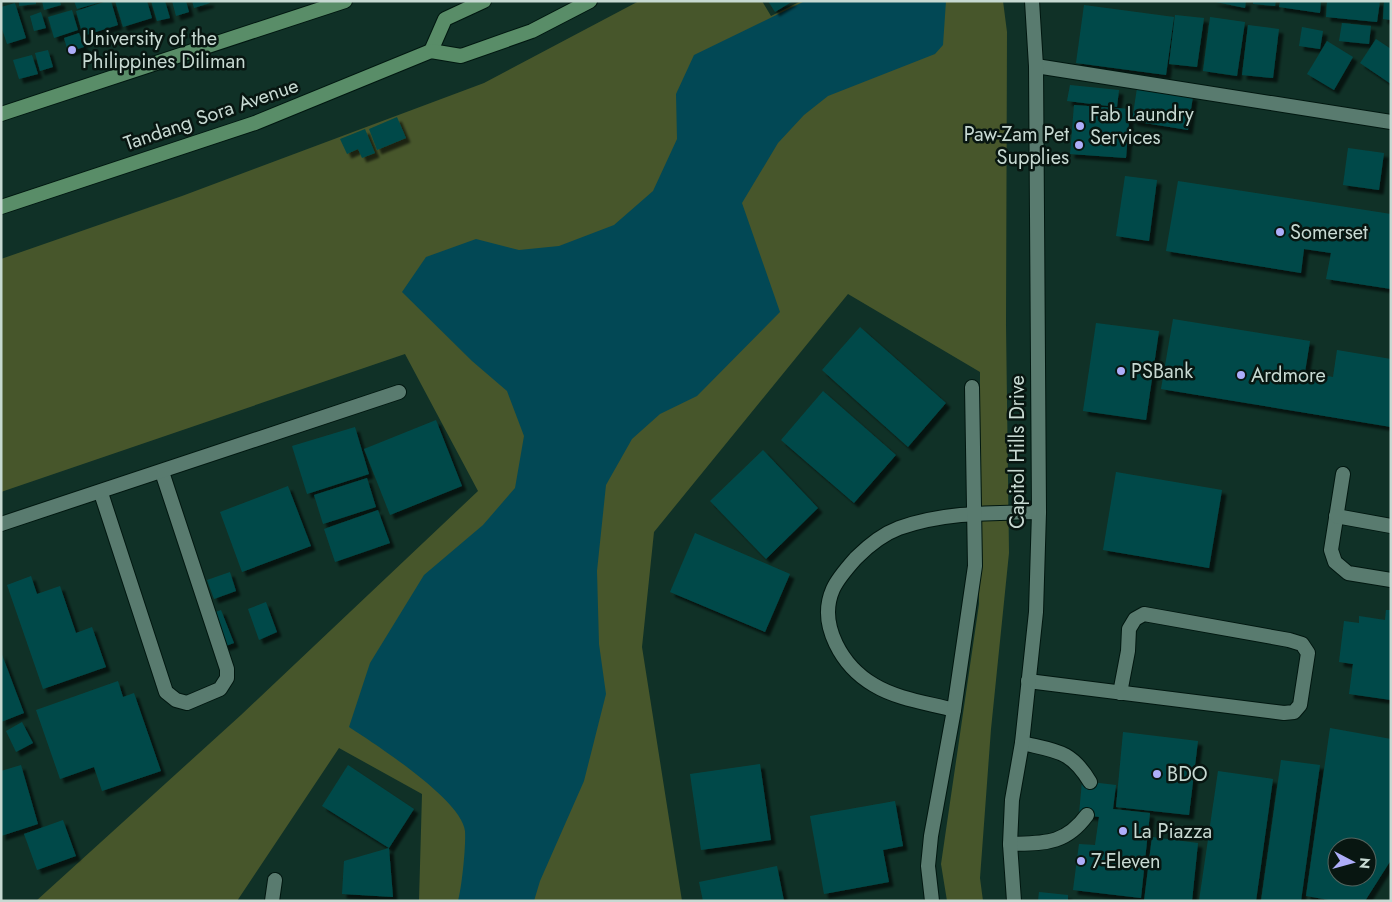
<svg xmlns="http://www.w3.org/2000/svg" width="1392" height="902" viewBox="0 0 1392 902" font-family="Jost,sans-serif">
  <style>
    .green { fill: #47562b }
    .water { fill: #024855 }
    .building { fill: #004a49; fill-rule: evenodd; filter: url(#shadow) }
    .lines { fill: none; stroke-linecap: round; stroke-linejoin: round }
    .service-casing { stroke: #011710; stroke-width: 16 }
    .minor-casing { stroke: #011710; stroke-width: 16 }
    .tertiary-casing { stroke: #011710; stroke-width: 16 }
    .primary-casing { stroke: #011710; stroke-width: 16 }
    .service { stroke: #597b6f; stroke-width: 14 }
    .minor { stroke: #597b6f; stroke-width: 14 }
    .tertiary { stroke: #597b6f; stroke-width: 14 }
    .primary { stroke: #598d68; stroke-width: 14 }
    .poi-dot { fill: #aeaefa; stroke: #081611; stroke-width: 2 }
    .labels { text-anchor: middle; stroke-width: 5; stroke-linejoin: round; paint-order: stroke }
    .poi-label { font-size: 20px; fill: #c7d9d2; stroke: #081611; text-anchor: start }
    .street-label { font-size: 20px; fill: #c7d9d2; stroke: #081611 }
  </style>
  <defs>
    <filter id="shadow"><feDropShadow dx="4.5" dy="4.5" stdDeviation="1" flood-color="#0009"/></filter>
  </defs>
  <rect width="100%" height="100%" fill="#103127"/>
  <path class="green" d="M 639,1 L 762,1 L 771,16 L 801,1 L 1003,1 L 1007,32 L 1006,325 L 1009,553 L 991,729 L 980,878 L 983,901 L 947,901 L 941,864 L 979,604 L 980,372 L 848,294 L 654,532 L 642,647 L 682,901 L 419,901 L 422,794 L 339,748 L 237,901 L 36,901 L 241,715 L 478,491 L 405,354 L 1,492 L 1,259 L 182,196 L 484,83 Z"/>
  <path class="water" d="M 805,1 L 946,1 L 943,45 L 935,54 L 828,96 L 804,115 L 778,143 L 742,203 L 780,312 L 697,396 L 660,414 L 632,439 L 606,485 L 597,571 L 599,644 L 606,694 L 584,781 L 540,881 L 534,901 L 458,901 C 462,886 466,846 465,831 C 462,800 375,744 349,727 L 370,663 L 424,575 L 483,525 L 515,488 L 524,436 L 507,391 L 472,361 L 402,292 L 426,257 L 476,239 L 519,250 L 559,246 L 614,225 L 653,191 L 677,139 L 676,94 L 694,55 Z"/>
  <g class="building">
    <path d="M 19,1 L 36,1 L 36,4 L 19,6 Z"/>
    <path d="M 42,1 L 60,1 L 61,5 L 44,10 Z"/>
    <path d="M 74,1 L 101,1 L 101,2 L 77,9 Z"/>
    <path d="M 107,1 L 111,1 L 118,25 L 83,36 L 76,11 Z"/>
    <path d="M 115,1 L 147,1 L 152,18 L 123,27 Z"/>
    <path d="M 151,1 L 165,1 L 170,18 L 157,21 Z"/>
    <path d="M 172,1 L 186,1 L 189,12 L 176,16 Z"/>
    <path d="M 192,1 L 209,1 L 210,3 L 194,8 Z"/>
    <path d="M 768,1 L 793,1 L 775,12 Z"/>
    <path d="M 1211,1 L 1246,1 L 1245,8 Z"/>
    <path d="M 1253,1 L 1276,1 L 1275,6 L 1253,4 Z"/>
    <path d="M 1280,1 L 1321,1 L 1320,13 L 1279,7 Z"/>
    <path d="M 1327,1 L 1380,1 L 1377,22 L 1326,17 Z"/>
    <path d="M 1384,1 L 1391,1 L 1391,20 L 1383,19 Z"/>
    <path d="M 15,3 L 26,38 L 7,44 L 1,26 L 1,7 Z"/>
    <path d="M 1084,5 L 1174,17 L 1166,75 L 1076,63 Z"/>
    <path d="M 72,10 L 78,30 L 54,38 L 48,17 Z"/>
    <path d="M 41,12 L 46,28 L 34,31 L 30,16 Z"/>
    <path d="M 1175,15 L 1204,18 L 1197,67 L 1169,64 Z"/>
    <path d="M 1210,17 L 1245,22 L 1237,76 L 1203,71 Z"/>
    <path d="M 1342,23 L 1371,26 L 1369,44 L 1339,41 Z"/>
    <path d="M 1248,25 L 1279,29 L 1273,78 L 1242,75 Z"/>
    <path d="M 1302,27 L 1323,31 L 1320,49 L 1299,46 Z"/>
    <path d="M 79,33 L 84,47 L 68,52 L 64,38 Z"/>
    <path d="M 1376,39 L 1391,49 L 1391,84 L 1360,63 Z"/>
    <path d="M 1327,41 L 1353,57 L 1334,90 L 1307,74 Z"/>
    <path d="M 48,50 L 53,67 L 40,71 L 35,53 Z"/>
    <path d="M 32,55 L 38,74 L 19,79 L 13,60 Z"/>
    <path d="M 1070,85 L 1119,90 L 1117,107 L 1067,101 Z"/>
    <path d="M 1137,88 L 1193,96 L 1188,130 L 1132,121 Z"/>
    <path d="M 1074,105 L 1130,109 L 1126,158 L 1070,154 Z"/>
    <path d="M 397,117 L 406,138 L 377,150 L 369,129 Z"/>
    <path d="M 365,129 L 375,153 L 362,158 L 358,149 L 347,154 L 340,139 Z"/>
    <path d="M 1348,148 L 1384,153 L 1379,190 L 1343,185 Z"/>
    <path d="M 1125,176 L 1157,180 L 1149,241 L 1116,236 Z"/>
    <path d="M 1178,181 L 1391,214 L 1391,289 L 1326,279 L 1331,253 L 1304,249 L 1301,273 L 1166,251 Z"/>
    <path d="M 1173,319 L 1310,341 L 1305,372 L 1333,377 L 1337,350 L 1391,359 L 1391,427 L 1161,389 Z"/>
    <path d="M 1096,323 L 1159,331 L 1146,420 L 1083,411 Z"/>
    <path d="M 860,327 L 946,403 L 908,447 L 822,370 Z"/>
    <path d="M 823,391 L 896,455 L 854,503 L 781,440 Z"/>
    <path d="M 436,420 L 462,486 L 390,515 L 364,449 Z"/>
    <path d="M 355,427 L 369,474 L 307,494 L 292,446 Z"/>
    <path d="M 763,450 L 818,508 L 766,559 L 710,501 Z"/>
    <path d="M 1116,472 L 1222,490 L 1209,568 L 1103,550 Z"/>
    <path d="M 367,478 L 376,507 L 323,524 L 314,495 Z"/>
    <path d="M 288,486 L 311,546 L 242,572 L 220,512 Z"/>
    <path d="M 378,510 L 390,543 L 335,562 L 324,529 Z"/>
    <path d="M 695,533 L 790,574 L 765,632 L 670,592 Z"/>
    <path d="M 230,572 L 236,591 L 214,599 L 207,580 Z"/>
    <path d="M 31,576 L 37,594 L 60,586 L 76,633 L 92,627 L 106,667 L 43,689 L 7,585 Z"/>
    <path d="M 266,602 L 277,632 L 259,640 L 248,609 Z"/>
    <path d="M 221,610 L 234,643 L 223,647 L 210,614 Z"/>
    <path d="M 1386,610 L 1391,610 L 1391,700 L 1349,694 L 1353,664 L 1339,662 L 1344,621 L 1359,623 L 1359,616 L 1385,620 Z"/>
    <path d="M 1,652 L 24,713 L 1,722 Z"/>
    <path d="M 118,681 L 123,697 L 134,693 L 161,771 L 102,791 L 94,767 L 60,779 L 36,710 Z"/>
    <path d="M 22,722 L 33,743 L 16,752 L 6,731 Z"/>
    <path d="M 1330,728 L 1391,739 L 1391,860 L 1365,901 L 1335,901 L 1306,896 ZM 1337,847 L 1367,847 L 1367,877 L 1337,877 Z"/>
    <path d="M 1123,732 L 1198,741 L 1189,815 L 1116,807 Z"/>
    <path d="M 1281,760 L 1320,765 L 1301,901 L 1261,901 Z"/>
    <path d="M 760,764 L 771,840 L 701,850 L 690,774 Z"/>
    <path d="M 21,765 L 38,824 L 1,836 L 1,771 Z"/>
    <path d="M 348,765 L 414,809 L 389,848 L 322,806 Z"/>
    <path d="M 1218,771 L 1273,779 L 1256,901 L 1199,901 Z"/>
    <path d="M 1082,781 L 1116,785 L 1113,809 L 1150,813 L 1141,898 L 1073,890 L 1079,844 L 1095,845 L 1099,817 L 1079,814 Z"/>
    <path d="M 895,801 L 903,846 L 883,850 L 889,882 L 824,894 L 810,816 Z"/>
    <path d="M 63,820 L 76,856 L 37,870 L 24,834 Z"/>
    <path d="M 1152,837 L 1198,843 L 1192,901 L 1144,901 Z"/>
    <path d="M 389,848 L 393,897 L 342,894 L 344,861 Z"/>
    <path d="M 777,866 L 784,901 L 703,901 L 699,882 Z"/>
    <path d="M 1039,892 L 1068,895 L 1068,901 L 1038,901 Z"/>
  </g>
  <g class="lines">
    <g class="service-casing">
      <g id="service">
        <path d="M 1343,474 L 1331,550 L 1335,562 L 1348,573 L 1391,580"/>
        <path d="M 1336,516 L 1391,526"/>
        <path d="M 1028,681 L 1284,713 L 1294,712 L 1300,705 L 1308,653 L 1302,644 L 1289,640 L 1144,614 L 1135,619 L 1129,629 L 1128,651 L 1120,693"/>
        <path d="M 1022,743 C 1056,751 1071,750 1090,782"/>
        <path d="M 1010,844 C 1044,843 1065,845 1087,815"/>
      </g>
    </g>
    <g class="minor-casing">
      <g id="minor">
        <path d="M 1036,66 L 1391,122"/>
        <path d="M 101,493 L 166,692 L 176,700 L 187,703 L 220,689 L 227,678 L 227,669 L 162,472"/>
        <path d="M 1,524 L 399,392"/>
        <path d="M 954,710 C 928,703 897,699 874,685 C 843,667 817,625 833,589 C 838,578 848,567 856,558 C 868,546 883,534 899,528 C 944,512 991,513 1039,512"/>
        <path d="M 272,901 L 275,880"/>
        <path d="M 932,901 L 928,866 L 931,836 L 954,710 L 975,566 L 972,387"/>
      </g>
    </g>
    <g class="tertiary-casing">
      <path id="tertiary" d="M 1014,901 L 1010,844 L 1012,800 L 1022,743 L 1036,612 L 1039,512 L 1036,66 L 1032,1"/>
    </g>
    <g class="primary-casing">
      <g id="primary">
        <path d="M 431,51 L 445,19 L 484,1"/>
        <path d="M 1,114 L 345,1"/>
        <path d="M 1,207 L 255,123 L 431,51 L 461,56 L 532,31 L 590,1"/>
      </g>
    </g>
    <use href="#service" class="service"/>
    <use href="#minor" class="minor"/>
    <use href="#tertiary" class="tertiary"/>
    <use href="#primary" class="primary"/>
  </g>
  <g class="poi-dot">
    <circle cx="72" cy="50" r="5"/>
    <circle cx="1080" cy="126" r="5"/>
    <circle cx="1079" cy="145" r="5"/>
    <circle cx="1280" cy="232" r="5"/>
    <circle cx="1121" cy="371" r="5"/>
    <circle cx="1241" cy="375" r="5"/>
    <circle cx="1157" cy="774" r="5"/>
    <circle cx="1123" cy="831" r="5"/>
    <circle cx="1081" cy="861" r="5"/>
  </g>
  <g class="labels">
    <g class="poi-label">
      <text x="82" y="45">University of the<tspan x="82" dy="23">Philippines Diliman</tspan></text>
      <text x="1090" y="121">Fab Laundry<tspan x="1090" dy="23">Services</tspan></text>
      <text x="1069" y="141" text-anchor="end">Paw-Zam Pet<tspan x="1069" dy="23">Supplies</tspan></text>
      <text x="1290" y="239">Somerset</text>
      <text x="1131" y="378">PSBank</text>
      <text x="1251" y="382">Ardmore</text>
      <text x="1167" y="781">BDO</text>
      <text x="1133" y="838">La Piazza</text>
      <text x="1091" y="868">7-Eleven</text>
    </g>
    <g class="street-label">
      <text transform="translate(211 114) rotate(-19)" y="7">Tandang Sora Avenue</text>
      <text transform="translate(1017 452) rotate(-90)" y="7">Capitol Hills Drive</text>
    </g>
  </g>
  <rect width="1392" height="902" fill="none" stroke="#c7d9d2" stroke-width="5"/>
  <g transform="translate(1352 862) rotate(96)"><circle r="24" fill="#081611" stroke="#54645e"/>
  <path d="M0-4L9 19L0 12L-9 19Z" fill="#aeaefa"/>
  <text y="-8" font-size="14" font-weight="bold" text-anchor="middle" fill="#c7d9d2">N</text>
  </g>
</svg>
